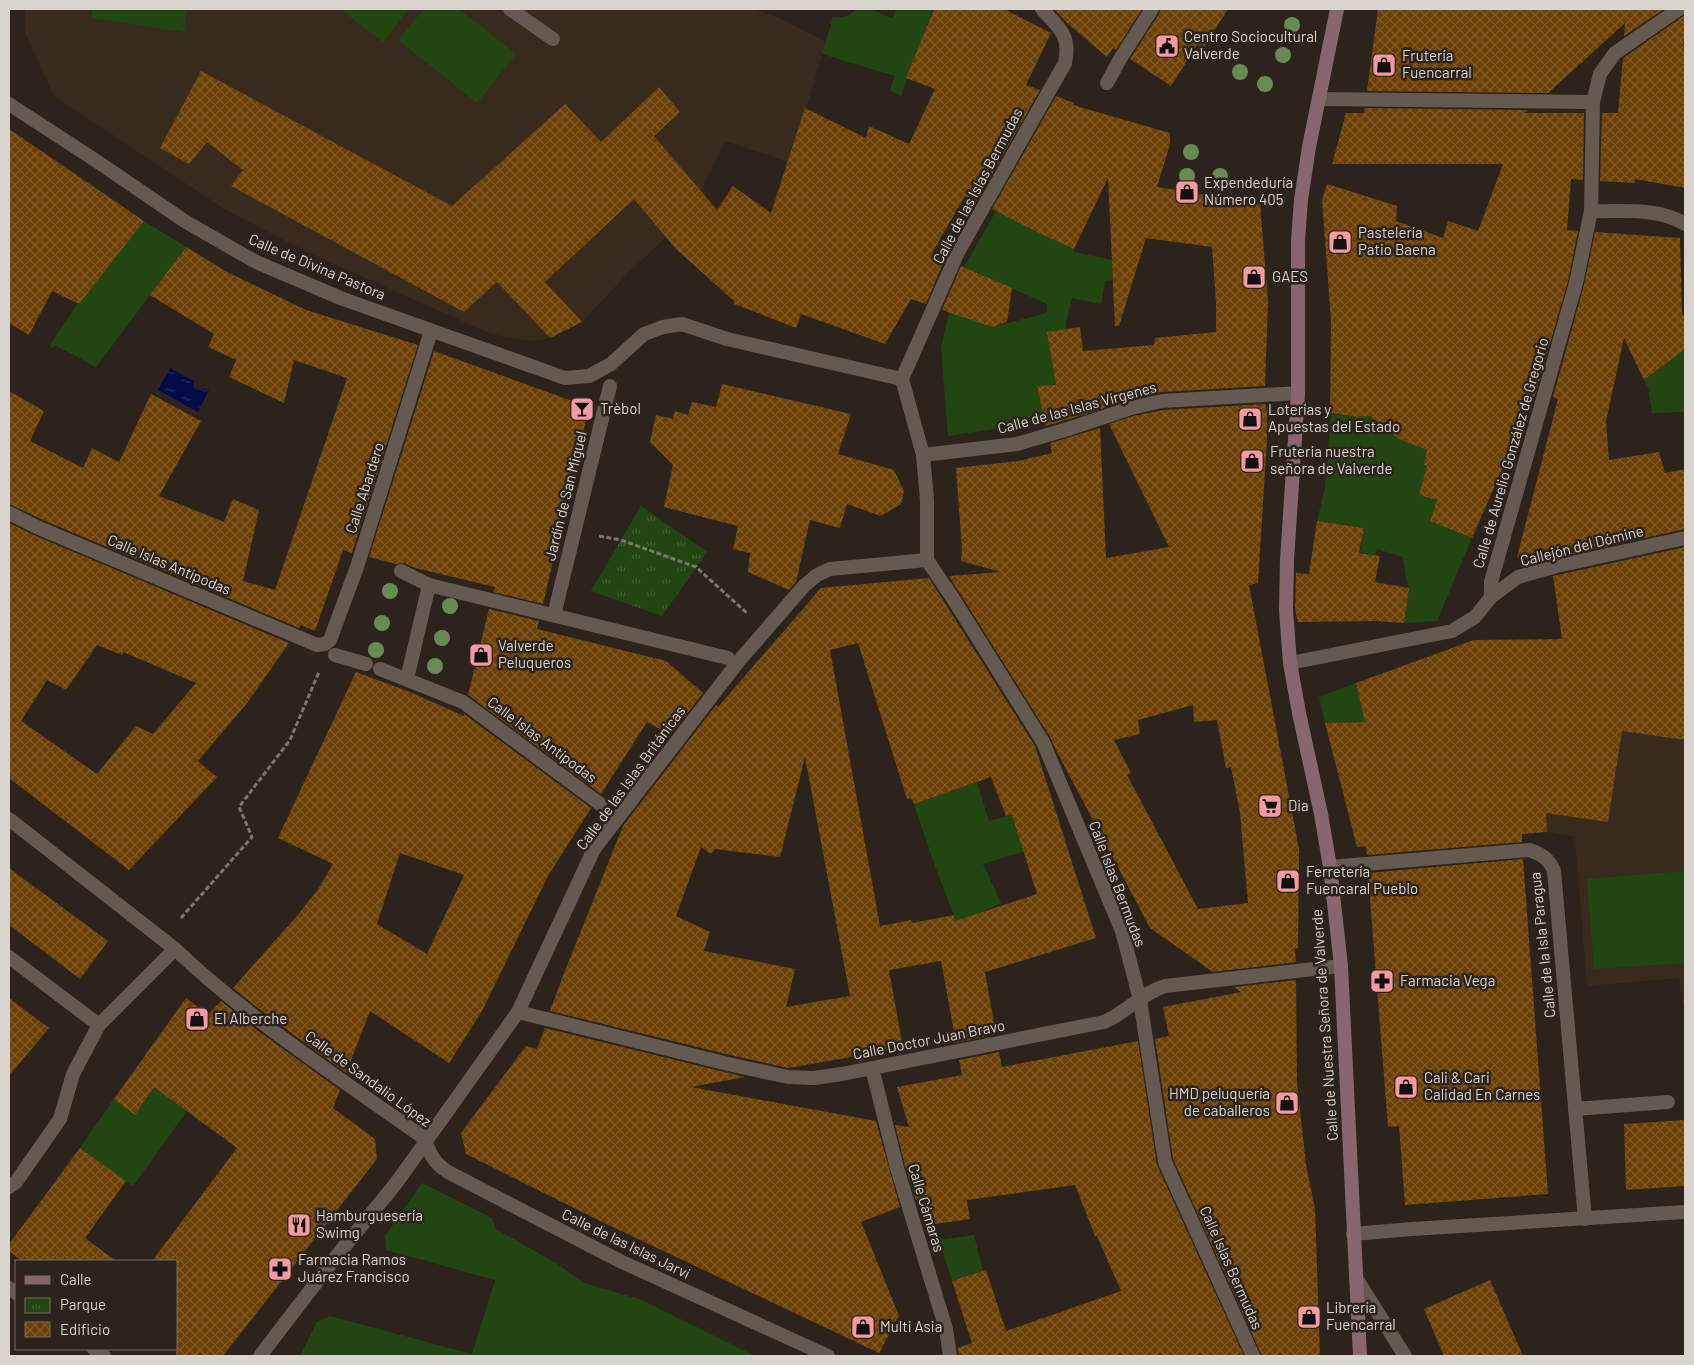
<svg xmlns="http://www.w3.org/2000/svg" width="1694" height="1365" viewBox="0 0 1694 1365" font-family="Barlow,sans-serif">
  <style>
    .built { fill: #382b1e }
    .green { fill: #214612 }
    .park { fill: url(#park-tufts) }
    .water { fill: url(#water-ripples) }
    .building { fill: url(#building-cross-hatch); fill-rule: evenodd }
    .lines { fill: none; stroke-linecap: round; stroke-linejoin: round }
    .path { stroke: #7d766f; stroke-width: 3; stroke-dasharray: 5 2.5; stroke-linecap: butt }
    .service { stroke: #645a51; stroke-width: 14 }
    .pedestrian { stroke: #645a51; stroke-width: 14 }
    .minor { stroke: #645a51; stroke-width: 14 }
    .secondary { stroke: #896570; stroke-width: 14 }
    .tree { fill: #688b54 }
    .labels { text-anchor: middle; stroke-width: 5; stroke-linejoin: round; paint-order: stroke }
    .poi-label { font-size: 15px; fill: #dad4cf; stroke: #2c241c; text-anchor: start }
    .street-label { font-size: 15px; fill: #dad4cf; stroke: #2c241c }
  </style>
  <defs>
    <pattern id="park-tufts" width="24" height="20" patternUnits="userSpaceOnUse" patternTransform="scale(1.25)"><rect width="24" height="20" fill="#214612"/><path d="M3 7l-1-3M5 7V3M7 7l1-3M15 17l-1-3M17 17v-4M19 17l1-3" fill="none" stroke="#416033"/></pattern>
    <pattern id="water-ripples" width="26" height="14" patternUnits="userSpaceOnUse" patternTransform="scale(1.25)"><rect width="26" height="14" fill="#010b48"/><path d="M2 4q2-2 4 0t4 0M15 11q2-2 4 0t4 0" fill="none" stroke="#252e61"/></pattern>
    <pattern id="building-cross-hatch" width="8" height="8" patternUnits="userSpaceOnUse" patternTransform="scale(1.25)"><rect width="8" height="8" fill="#6c4004"/><path d="M0 0l8 8M0 8l8-8" fill="none" stroke="#805b28"/></pattern>
  </defs>
  <rect width="100%" height="100%" fill="#2c241c"/>
  <g class="built">
    <path d="M 25,9 L 752,9 L 779,18 L 826,42 L 806,109 L 788,162 L 725,141 L 701,191 L 666,237 L 628,273 L 582,322 L 550,338 L 534,341 L 504,337 L 487,332 L 307,252 L 226,210 L 54,96 L 25,32 Z"/>
    <path d="M 1685,597 L 1685,1003 L 1683,1004 L 1679,978 L 1587,986 L 1575,837 L 1547,832 L 1542,752 L 1545,674 L 1545,639 L 1584,638 L 1685,640 L 1682,598 Z"/>
  </g>
  <g class="green">
    <path d="M 93,9 L 187,9 L 184,32 L 91,18 Z"/>
    <path d="M 340,9 L 409,9 L 383,42 Z"/>
    <path d="M 424,9 L 459,9 L 516,54 L 477,103 L 398,40 Z"/>
    <path d="M 857,9 L 870,9 L 892,18 L 896,9 L 933,9 C 923,38 911,67 901,96 L 890,90 L 895,76 L 822,54 L 833,17 C 843,19 850,15 857,9 Z"/>
    <path d="M 996,211 L 1043,235 L 1074,249 L 1074,252 L 1112,260 L 1113,280 L 1105,281 L 1101,304 L 1072,298 L 1066,322 L 1067,329 L 1057,331 L 1050,351 L 1056,385 L 1037,386 L 1045,421 L 948,436 L 941,348 L 949,312 L 992,327 L 1047,313 L 1047,304 L 964,267 Z"/>
    <path d="M 144,221 L 186,247 L 96,367 L 55,345 L 53,348 L 49,346 L 75,308 Z"/>
    <path d="M 1685,349 L 1685,412 L 1652,413 L 1648,387 L 1644,380 Z"/>
    <path d="M 1331,414 L 1358,417 L 1370,416 L 1399,439 L 1429,444 L 1424,465 L 1427,466 L 1420,495 L 1437,500 L 1430,521 L 1472,538 L 1437,621 L 1404,623 L 1409,588 L 1406,579 L 1403,557 L 1377,549 L 1375,555 L 1360,552 L 1364,528 L 1317,521 L 1325,488 Z"/>
    <path d="M 1356,683 L 1363,711 L 1377,721 L 1325,723 L 1319,697 Z"/>
    <path d="M 977,782 L 989,821 L 1052,805 L 1064,839 L 983,864 L 1001,903 L 956,924 L 954,915 L 937,872 L 914,804 Z"/>
    <path d="M 1685,871 L 1685,963 L 1594,969 L 1587,879 Z"/>
    <path d="M 165,1071 L 187,1111 L 133,1186 L 80,1148 L 114,1099 L 135,1114 Z"/>
    <path d="M 422,1183 L 492,1218 L 496,1229 L 556,1263 L 584,1283 L 642,1300 L 755,1356 L 300,1356 L 317,1322 L 330,1316 L 472,1354 L 495,1280 L 386,1250 L 385,1236 Z"/>
    <path d="M 974,1235 L 983,1271 L 952,1281 L 939,1240 Z"/>
  </g>
  <path class="park" d="M 641,506 L 707,552 L 662,616 L 591,591 Z"/>
  <path class="water" d="M 170,368 L 194,381 L 193,386 L 195,389 L 200,390 L 203,388 L 209,390 L 198,412 L 158,390 Z"/>
  <g class="building">
    <path d="M 934,9 L 1004,9 L 1051,33 L 1026,85 L 1040,90 L 977,201 L 965,196 L 932,253 L 945,259 L 926,304 L 911,299 L 885,344 L 801,314 L 796,328 L 734,304 L 734,301 L 676,249 L 634,199 L 545,282 L 582,322 L 550,338 L 497,282 L 464,312 L 231,186 L 243,170 L 207,142 L 189,164 L 160,148 L 201,71 L 452,206 L 565,104 L 601,142 L 659,87 L 680,112 L 654,136 L 717,210 L 733,186 L 771,213 L 805,108 L 866,138 L 869,126 L 909,144 L 935,89 L 906,78 Z"/>
    <path d="M 1054,9 L 1142,9 L 1116,50 L 1113,48 L 1107,57 L 1066,22 Z"/>
    <path d="M 1161,9 L 1228,9 L 1203,48 L 1197,45 L 1171,86 L 1130,59 L 1159,14 Z"/>
    <path d="M 1378,9 L 1664,9 L 1624,36 L 1625,23 L 1548,93 L 1367,91 Z"/>
    <path d="M 1685,15 L 1685,40 L 1683,42 L 1685,60 L 1685,188 L 1635,179 L 1635,183 L 1600,181 L 1602,113 L 1618,113 L 1623,58 Z"/>
    <path d="M 1056,96 L 1074,103 L 1073,105 L 1170,133 L 1170,144 L 1157,187 L 1260,203 L 1268,302 L 1265,386 L 1161,392 L 1129,399 L 1101,409 L 1099,403 L 1099,410 L 1046,426 L 1037,386 L 1056,385 L 1047,332 L 1080,327 L 1083,351 L 1154,345 L 1155,338 L 1216,332 L 1216,302 L 1212,247 L 1146,238 L 1119,326 L 1115,326 L 1108,178 L 1074,249 L 1043,235 L 992,209 Z"/>
    <path d="M 1365,108 L 1528,110 L 1525,113 L 1584,113 L 1583,180 L 1571,179 L 1567,230 L 1578,231 L 1568,281 L 1536,392 L 1472,538 L 1430,521 L 1437,500 L 1419,495 L 1427,466 L 1424,465 L 1427,450 L 1399,439 L 1370,416 L 1358,417 L 1330,413 L 1331,320 L 1322,200 L 1327,184 L 1397,206 L 1396,221 L 1443,238 L 1448,221 L 1478,231 L 1503,164 L 1332,164 L 1346,113 L 1364,113 Z"/>
    <path d="M 9,129 L 144,221 L 79,304 L 52,291 L 29,335 L 9,323 Z"/>
    <path d="M 1595,232 L 1680,238 L 1682,313 L 1685,318 L 1685,349 L 1644,380 L 1624,338 L 1606,421 L 1609,460 L 1659,452 L 1665,473 L 1685,469 L 1685,529 L 1551,559 L 1550,549 L 1517,557 L 1558,399 L 1553,397 L 1584,285 Z"/>
    <path d="M 186,247 L 227,272 L 306,310 L 418,345 L 352,553 L 343,550 L 315,631 L 301,625 L 299,628 L 43,520 L 9,504 L 9,391 L 44,411 L 30,441 L 83,468 L 92,448 L 119,462 L 151,394 L 201,421 L 159,496 L 224,522 L 233,499 L 259,510 L 243,581 L 275,590 L 347,378 L 294,360 L 284,403 L 229,377 L 236,360 L 208,347 L 214,334 L 150,295 Z"/>
    <path d="M 961,266 L 1012,288 L 1007,322 L 992,327 L 942,310 Z"/>
    <path d="M 434,351 L 589,407 L 543,604 L 493,592 L 495,587 L 415,568 L 404,563 L 396,564 L 369,557 Z"/>
    <path d="M 722,384 L 851,414 L 838,454 L 894,470 L 904,491 L 901,504 L 881,516 L 847,504 L 840,528 L 810,520 L 796,582 L 789,590 L 748,572 L 750,553 L 733,549 L 738,526 L 664,507 L 673,465 L 650,442 L 656,415 L 673,419 L 675,411 L 688,415 L 692,402 L 716,407 Z"/>
    <path d="M 1265,404 L 1267,411 L 1267,440 L 1258,583 L 1249,585 L 1299,849 L 1298,948 L 1295,949 L 1296,962 L 1213,972 L 1150,928 L 1057,752 L 1050,737 L 949,576 L 1001,572 L 961,561 L 962,550 L 956,468 L 1018,461 L 1052,453 L 1050,443 L 1100,428 L 1106,558 L 1169,547 L 1109,424 L 1133,416 L 1163,410 ZM 1193,705 L 1194,722 L 1217,720 L 1226,768 L 1231,767 L 1240,813 L 1248,903 L 1198,909 L 1127,775 L 1131,773 L 1114,740 L 1140,734 L 1138,720 Z"/>
    <path d="M 1317,521 L 1364,528 L 1359,553 L 1380,556 L 1375,582 L 1409,588 L 1404,623 L 1376,621 L 1298,622 L 1295,610 L 1296,573 L 1309,574 Z"/>
    <path d="M 9,523 L 36,536 L 289,643 L 247,703 L 198,761 L 217,777 L 129,870 L 9,778 ZM 97,645 L 122,655 L 123,652 L 196,683 L 153,734 L 136,726 L 97,774 L 21,721 L 47,680 L 66,690 Z"/>
    <path d="M 1685,547 L 1685,740 L 1622,731 L 1608,822 L 1546,813 L 1547,832 L 1522,834 L 1522,842 L 1367,855 L 1366,846 L 1357,847 L 1325,723 L 1365,722 L 1356,683 L 1474,640 L 1562,639 L 1553,576 Z"/>
    <path d="M 929,578 L 1035,746 L 1096,938 L 985,972 L 996,1034 L 956,1043 L 941,961 L 889,970 L 903,1048 L 788,1068 L 730,1055 L 550,1011 L 564,973 L 623,826 L 716,705 L 718,707 L 821,588 ZM 858,643 L 907,799 L 911,798 L 914,804 L 991,777 L 1006,816 L 1012,815 L 1037,894 L 955,921 L 954,915 L 912,923 L 911,920 L 880,926 L 830,650 ZM 805,757 L 850,996 L 786,1007 L 795,969 L 704,951 L 710,932 L 676,916 L 701,847 L 711,854 L 715,849 L 780,857 Z"/>
    <path d="M 489,609 L 539,621 L 537,629 L 666,661 L 703,693 L 645,769 L 660,729 L 647,722 L 601,794 L 468,695 Z"/>
    <path d="M 356,672 L 410,692 L 464,716 L 464,714 L 591,808 L 548,876 L 482,1011 L 449,1063 L 370,1011 L 346,1073 L 268,1016 L 233,988 L 296,917 L 317,891 L 333,864 L 278,838 ZM 400,853 L 464,875 L 427,954 L 377,924 Z"/>
    <path d="M 1523,859 L 1548,1194 L 1405,1205 L 1399,1126 L 1388,1127 L 1368,873 Z"/>
    <path d="M 9,868 L 108,941 L 80,979 L 9,925 Z"/>
    <path d="M 1296,980 L 1297,1082 L 1306,1165 L 1315,1209 L 1320,1356 L 1262,1356 L 1173,1159 L 1155,1039 L 1169,1036 L 1163,1007 L 1241,992 L 1234,987 Z"/>
    <path d="M 9,998 L 49,1028 L 9,1076 Z"/>
    <path d="M 186,998 L 208,1015 L 221,1001 L 257,1030 L 340,1090 L 333,1108 L 375,1139 L 377,1159 L 223,1356 L 176,1356 L 176,1261 L 152,1261 L 237,1148 L 154,1087 L 135,1115 L 114,1099 Z"/>
    <path d="M 545,1028 L 745,1077 L 691,1087 L 876,1121 L 900,1207 L 861,1222 L 899,1316 L 879,1353 L 598,1220 L 466,1154 L 461,1133 L 526,1046 L 537,1049 Z"/>
    <path d="M 1138,1041 L 1157,1165 L 1244,1356 L 959,1356 L 958,1348 L 972,1343 L 952,1281 L 986,1270 L 1006,1331 L 1121,1291 L 1097,1236 L 1095,1236 L 1075,1185 L 967,1200 L 970,1219 L 935,1224 L 927,1196 L 916,1200 L 905,1166 L 895,1125 L 909,1127 L 897,1087 L 962,1075 L 959,1060 L 999,1052 L 1002,1067 Z"/>
    <path d="M 1685,1120 L 1685,1186 L 1626,1190 L 1624,1124 Z"/>
    <path d="M 80,1148 L 126,1181 L 85,1238 L 116,1261 L 22,1261 L 9,1251 L 9,1244 Z"/>
    <path d="M 1490,1280 L 1523,1356 L 1444,1356 L 1424,1309 Z"/>
  </g>
  <g class="lines">
    <g class="path">
      <path d="M 599,536 L 621,540 L 696,567 L 748,614"/>
      <path d="M 181,918 L 252,837 L 239,807 L 290,740 L 319,672"/>
    </g>
    <g class="service">
      <path d="M 510,9 L 553,39"/>
      <path d="M 1575,1109 L 1668,1102"/>
      <path d="M 9,1187 L 16,1182 L 60,1119 L 73,1074 L 99,1025"/>
    </g>
    <g class="pedestrian">
      <path d="M 1107,83 L 1120,59 L 1152,9"/>
      <path d="M 401,571 L 429,585 L 728,658"/>
      <path d="M 554,615 L 610,386"/>
      <path d="M 335,655 L 366,664"/>
      <path d="M 380,669 L 463,702 L 600,804"/>
      <path d="M 407,679 L 429,585"/>
    </g>
    <g class="minor">
      <path d="M 1319,99 L 1593,102"/>
      <path d="M 9,104 L 98,162 L 186,222 L 256,262 L 343,299 L 565,378 L 589,376 L 611,364 L 644,334 L 663,327 L 682,324 L 727,339 L 902,379"/>
      <path d="M 1591,211 C 1622,212 1658,207 1685,224"/>
      <path d="M 923,455 L 1017,444 L 1068,429 L 1131,408 L 1162,401 L 1298,393"/>
      <path d="M 9,513 L 39,528 L 317,645 L 325,644 L 330,640 L 357,567 L 431,331"/>
      <path d="M 927,560 L 954,600 L 1043,742 L 1122,931 L 1140,1000 L 1165,1162 L 1253,1356"/>
      <path d="M 927,560 L 927,500 L 923,455 L 902,379 L 958,252 L 1065,63 C 1071,35 1059,28 1042,9"/>
      <path d="M 1491,597 L 1518,577 L 1557,566 L 1685,538"/>
      <path d="M 1290,663 L 1452,631 L 1475,617 L 1491,597 L 1491,582 L 1576,283 L 1591,211 L 1593,102 L 1600,74 L 1615,53 L 1679,9"/>
      <path d="M 9,819 L 175,949 C 249,1019 336,1076 420,1135 C 428,1143 429,1156 438,1164 C 441,1167 445,1170 448,1172 L 620,1261 L 828,1356"/>
      <path d="M 1330,867 L 1529,850 C 1542,854 1549,859 1554,871 L 1585,1219"/>
      <path d="M 9,957 L 99,1025 L 175,949"/>
      <path d="M 518,1012 L 728,1064 L 788,1077 L 814,1078 L 842,1074 L 1104,1022 C 1126,1013 1142,993 1165,986 L 1341,966"/>
      <path d="M 872,1068 L 897,1168 L 946,1329 L 950,1356"/>
      <path d="M 1353,1234 L 1412,1229 L 1685,1212"/>
      <path d="M 1356,1278 L 1405,1356"/>
      <path d="M 9,1288 L 16,1293"/>
      <path d="M 94,1349 L 104,1356"/>
      <path d="M 260,1356 L 335,1258 L 397,1182 L 518,1012 L 594,849 L 738,662 L 804,586 L 817,575 L 830,569 L 927,560"/>
    </g>
    <path class="secondary" d="M 1337,9 L 1309,147 L 1301,200 L 1298,241 L 1298,393 L 1287,560 L 1286,610 L 1290,663 L 1299,713 L 1321,814 L 1330,867 L 1341,966 L 1360,1356"/>
  </g>
  <g class="tree">
    <circle cx="1292" cy="25" r="8"/>
    <circle cx="1283" cy="55" r="8"/>
    <circle cx="1240" cy="72" r="8"/>
    <circle cx="1265" cy="84" r="8"/>
    <circle cx="1191" cy="152" r="8"/>
    <circle cx="1187" cy="176" r="8"/>
    <circle cx="1220" cy="176" r="8"/>
    <circle cx="390" cy="591" r="8"/>
    <circle cx="450" cy="606" r="8"/>
    <circle cx="382" cy="623" r="8"/>
    <circle cx="442" cy="638" r="8"/>
    <circle cx="376" cy="650" r="8"/>
    <circle cx="435" cy="666" r="8"/>
  </g>
  <defs>
    <g id="civic-square" transform="scale(1.25)"><rect x="-9" y="-9" width="18" height="18" rx="4" fill="#f49aa0" stroke="#2c241c"/><path d="M-.6-6.5H3V-4.5H.6V-3L4-1V1h2V6H-6V1h2V-1L-.6-3ZM-1.2 2.5V6h2.4V2.5Z" fill="#111"/></g>
    <g id="shop-square" transform="scale(1.25)"><rect x="-9" y="-9" width="18" height="18" rx="4" fill="#f49aa0" stroke="#2c241c"/><path d="M-5-2.5h2.3a2.7 3.5 0 0 1 5.4 0H5L5.5 6h-11ZM-1.5-2.5h3a1.5 2.3 0 0 0-3 0Z" fill="#111"/></g>
    <g id="bar-square" transform="scale(1.25)"><rect x="-9" y="-9" width="18" height="18" rx="4" fill="#f49aa0" stroke="#2c241c"/><path d="M-6-5H6L.8 .8V4.5H3.5V6h-7V4.5H-.8V.8Z" fill="#111"/></g>
    <g id="supermarket-square" transform="scale(1.25)"><rect x="-9" y="-9" width="18" height="18" rx="4" fill="#f49aa0" stroke="#2c241c"/><path d="M-6-5.5h2.5l.6 2H6L4.5 2H-2.5L-4.4-4H-6ZM-1.5 3.2a1.3 1.3 0 1 0 .1 0ZM3 3.2a1.3 1.3 0 1 0 .1 0Z" fill="#111"/></g>
    <g id="pharmacy-square" transform="scale(1.25)"><rect x="-9" y="-9" width="18" height="18" rx="4" fill="#f49aa0" stroke="#2c241c"/><path d="M-2-6h4v4h4v4h-4v4h-4v-4h-4v-4h4Z" fill="#111"/></g>
    <g id="restaurant-square" transform="scale(1.25)"><rect x="-9" y="-9" width="18" height="18" rx="4" fill="#f49aa0" stroke="#2c241c"/><path d="M-5-6h1v4h1v-4h1v4h1v-4h1v5L-1.5 .5V6h-2V.5L-5-1ZM5-6V6H3V1.5H1.5Q1.5-4 5-6Z" fill="#111"/></g>
  </defs>
  <g fill-rule="evenodd">
    <use href="#civic-square" x="1167" y="46"/>
    <use href="#shop-square" x="1384" y="65"/>
    <use href="#shop-square" x="1187" y="192"/>
    <use href="#shop-square" x="1340" y="242"/>
    <use href="#shop-square" x="1254" y="277"/>
    <use href="#bar-square" x="582" y="409"/>
    <use href="#shop-square" x="1250" y="419"/>
    <use href="#shop-square" x="1252" y="461"/>
    <use href="#shop-square" x="481" y="655"/>
    <use href="#supermarket-square" x="1270" y="806"/>
    <use href="#shop-square" x="1288" y="881"/>
    <use href="#pharmacy-square" x="1382" y="981"/>
    <use href="#shop-square" x="197" y="1019"/>
    <use href="#shop-square" x="1406" y="1087"/>
    <use href="#shop-square" x="1287" y="1103"/>
    <use href="#restaurant-square" x="299" y="1225"/>
    <use href="#pharmacy-square" x="280" y="1269"/>
    <use href="#shop-square" x="1309" y="1317"/>
    <use href="#shop-square" x="863" y="1327"/>
  </g>
  <g class="labels">
    <g class="poi-label">
      <text x="1184" y="42">Centro Sociocultural<tspan x="1184" dy="17">Valverde</tspan></text>
      <text x="1402" y="61">Frutería<tspan x="1402" dy="17">Fuencarral</tspan></text>
      <text x="1204" y="188">Expendeduría<tspan x="1204" dy="17">Número 405</tspan></text>
      <text x="1358" y="238">Pastelería<tspan x="1358" dy="17">Patio Baena</tspan></text>
      <text x="1272" y="282">GAES</text>
      <text x="600" y="414">Trèbol</text>
      <text x="1268" y="415">Loterías y<tspan x="1268" dy="17">Apuestas del Estado</tspan></text>
      <text x="1270" y="457">Fruteria nuestra<tspan x="1270" dy="17">señora de Valverde</tspan></text>
      <text x="498" y="651">Valverde<tspan x="498" dy="17">Peluqueros</tspan></text>
      <text x="1288" y="811">Dia</text>
      <text x="1306" y="877">Ferretería<tspan x="1306" dy="17">Fuencaral Pueblo</tspan></text>
      <text x="1400" y="986">Farmacia Vega</text>
      <text x="214" y="1024">El Alberche</text>
      <text x="1424" y="1083">Cali &amp; Cari<tspan x="1424" dy="17">Calidad En Carnes</tspan></text>
      <text x="1270" y="1099" text-anchor="end">HMD peluquería<tspan x="1270" dy="17">de caballeros</tspan></text>
      <text x="316" y="1221">Hamburguesería<tspan x="316" dy="17">Swimg</tspan></text>
      <text x="298" y="1265">Farmacia Ramos<tspan x="298" dy="17">Juárez Francisco</tspan></text>
      <text x="1326" y="1313">Librería<tspan x="1326" dy="17">Fuencarral</tspan></text>
      <text x="880" y="1332">Multi Asia</text>
    </g>
    <g class="street-label">
      <text transform="translate(978 186) rotate(-62)" y="5">Calle de las Islas Bermudas</text>
      <text transform="translate(317 267) rotate(23)" y="5">Calle de Divina Pastora</text>
      <text transform="translate(1077 408) rotate(-15)" y="5">Calle de las Islas Vírgenes</text>
      <text transform="translate(1511 453) rotate(-74)" y="5">Calle de Aurelio González de Gregorio</text>
      <text transform="translate(365 488) rotate(-72)" y="5">Calle Abardero</text>
      <text transform="translate(566 496) rotate(-76)" y="5">Jardín de San Miguel</text>
      <text transform="translate(1582 546) rotate(-14)" y="5">Callejón del Dómine</text>
      <text transform="translate(169 565) rotate(23)" y="5">Calle Islas Antípodas</text>
      <text transform="translate(542 740) rotate(37)" y="5">Calle Islas Antípodas</text>
      <text transform="translate(631 778) rotate(-54)" y="5">Calle de las Islas Británicas</text>
      <text transform="translate(1117 884) rotate(69)" y="5">Calle Islas Bermudas</text>
      <text transform="translate(1543 945) rotate(-96)" y="5">Calle de la Isla Paragua</text>
      <text transform="translate(1325 1025) rotate(-94)" y="5">Calle de Nuestra Señora de Valverde</text>
      <text transform="translate(929 1040) rotate(-11)" y="5">Calle Doctor Juan Bravo</text>
      <text transform="translate(368 1079) rotate(36)" y="5">Calle de Sandalio López</text>
      <text transform="translate(926 1208) rotate(73)" y="5">Calle Cámaras</text>
      <text transform="translate(626 1244) rotate(26)" y="5">Calle de las Islas Jarvi</text>
      <text transform="translate(1231 1268) rotate(66)" y="5">Calle Islas Bermudas</text>
    </g>
  </g>
  <rect width="1694" height="1365" fill="none" stroke="#dad4cf" stroke-width="20"/>
  <rect x="15" y="1260" width="162" height="90" fill="#2c241c" stroke="#726a64"/>
  <rect x="25" y="1276" width="25" height="8" fill="#896570" stroke="#726a64"/>
  <text x="60" y="1285" font-size="15" fill="#dad4cf">Calle</text>
  <rect x="25" y="1298" width="25" height="15" fill="url(#park-tufts)" stroke="#726a64"/>
  <text x="60" y="1310" font-size="15" fill="#dad4cf">Parque</text>
  <rect x="25" y="1322" width="25" height="15" fill="url(#building-cross-hatch)" stroke="#726a64"/>
  <text x="60" y="1335" font-size="15" fill="#dad4cf">Edificio</text>
</svg>
